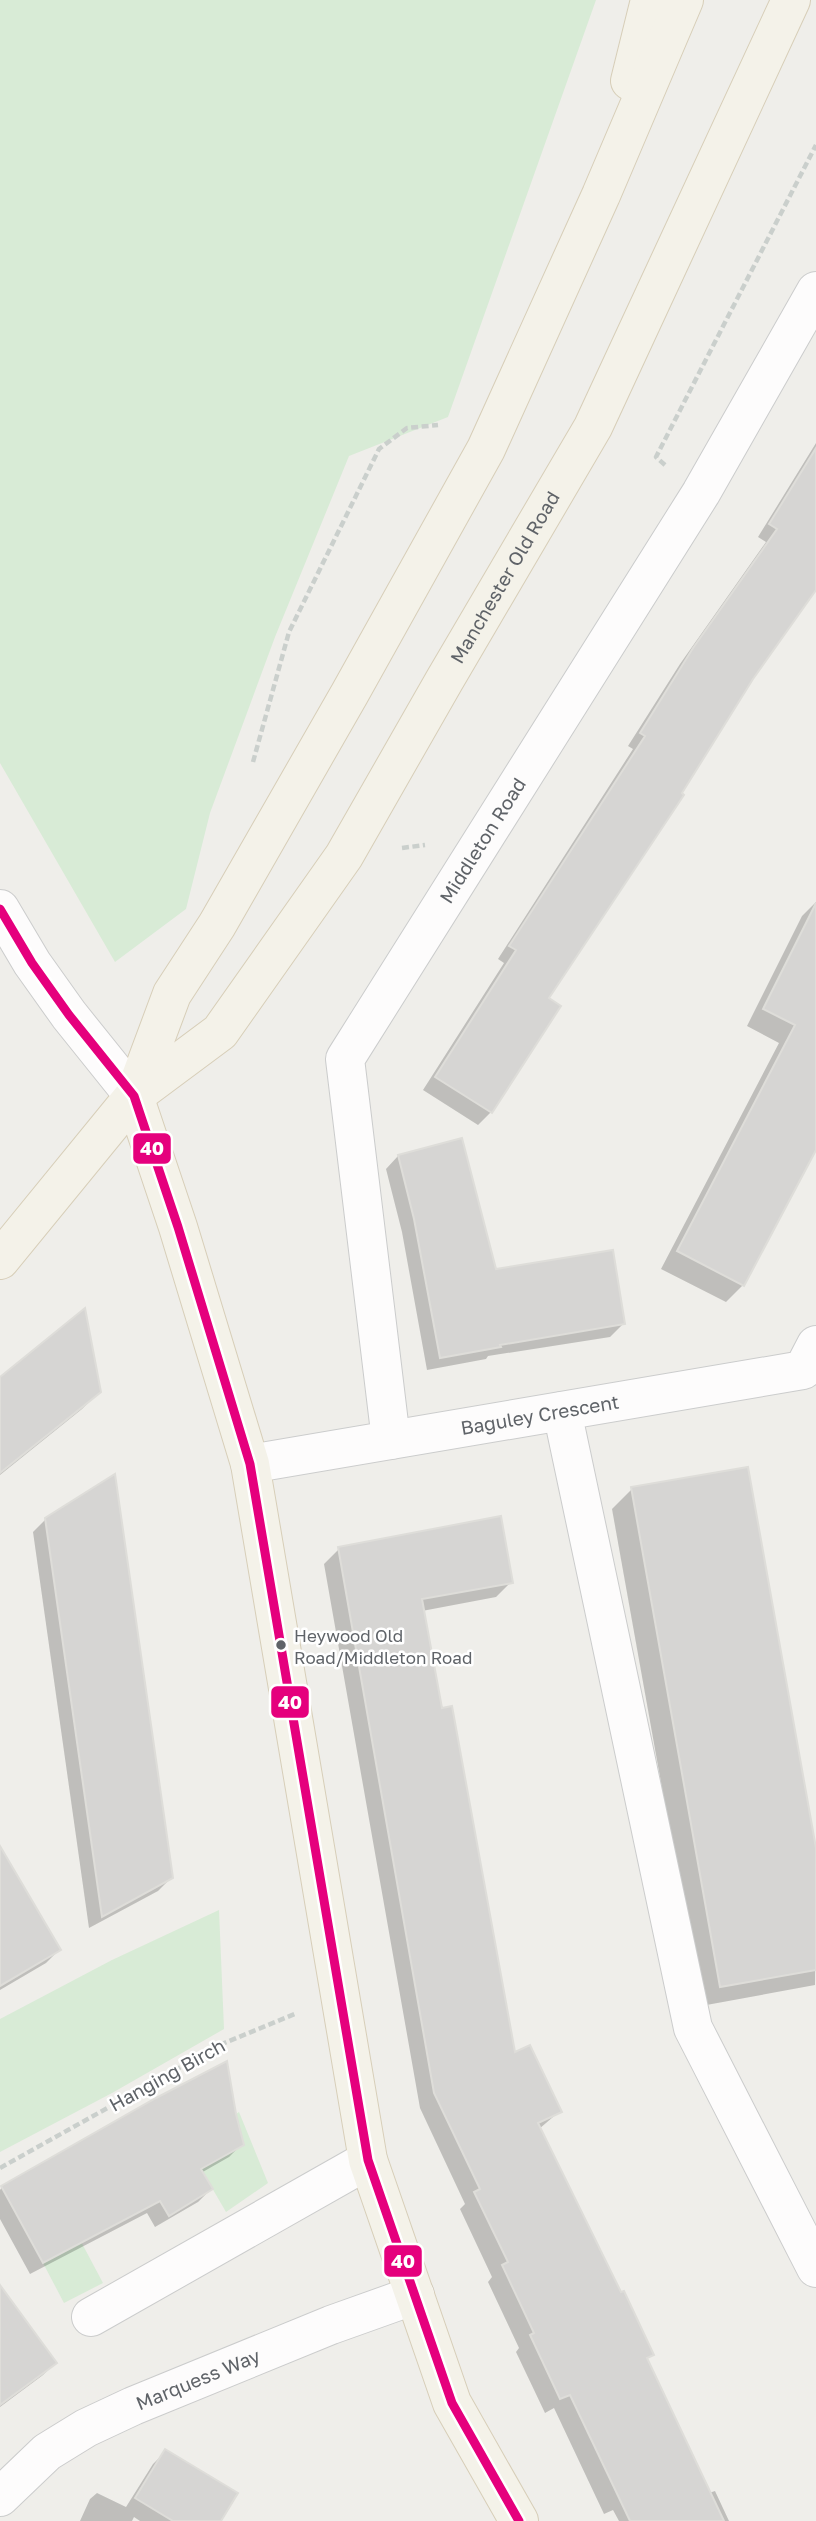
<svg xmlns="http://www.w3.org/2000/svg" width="816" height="2521" viewBox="0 0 816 2521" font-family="'Golos Text',sans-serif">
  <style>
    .green { fill: #d8ebd6 }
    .shadow { fill: #0003 }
    .building { fill: #d6d5d3; stroke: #deddd9; stroke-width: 2 }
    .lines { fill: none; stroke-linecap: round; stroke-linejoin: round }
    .minor-casing { stroke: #cbcccc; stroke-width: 40 }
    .major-casing { stroke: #d7ceb8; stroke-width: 40 }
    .path { stroke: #cacfcc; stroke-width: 4.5; stroke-dasharray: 7 3.5; stroke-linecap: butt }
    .minor { stroke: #fdfcfc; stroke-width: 38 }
    .major { stroke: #f4f2e9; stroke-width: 38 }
    .bus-1-casing { stroke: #fff; stroke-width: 14 }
    .bus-1 { stroke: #e5007d; stroke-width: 9 }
    .bus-dot { fill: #5f6368; stroke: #fff; stroke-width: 2.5 }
    .labels { text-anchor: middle; stroke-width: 5; stroke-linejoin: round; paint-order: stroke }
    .bus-label { font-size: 17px; fill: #5f6368; stroke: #fff; text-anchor: start }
    .street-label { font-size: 19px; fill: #5f6368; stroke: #fff }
    .line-badge { stroke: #fff; stroke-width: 2.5 }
    .badge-label { font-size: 19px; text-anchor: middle; font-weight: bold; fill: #fff }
  </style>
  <rect width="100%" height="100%" fill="#efeeea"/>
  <g class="green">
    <path d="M 0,0 L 596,0 L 448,417 L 349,456 L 275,637 L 210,813 L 186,909 L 115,962 L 0,763 Z"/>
    <path d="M 219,1910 L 224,2029 L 112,2093 L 0,2152 L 0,2019 L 112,1960 Z"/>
    <path d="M 239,2112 L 268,2183 L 226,2212 L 201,2169 L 243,2145 L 236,2114 Z"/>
    <path d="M 70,2221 L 103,2283 L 64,2303 L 43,2263 L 64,2251 Z"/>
  </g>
  <g class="shadow">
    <path d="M 816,443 L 816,587 L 751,678 L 547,999 L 491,1112 L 478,1125 L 423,1090 L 504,963 L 498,959 L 633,749 L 628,746 L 680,664 L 766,542 L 758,537 Z"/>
    <path d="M 816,902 L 816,1146 L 743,1285 L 726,1302 L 661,1269 L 779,1043 L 747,1026 L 802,916 Z"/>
    <path d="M 398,1156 L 495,1271 L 623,1324 L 610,1337 L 488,1356 L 486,1359 L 427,1370 L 402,1232 L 386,1169 Z"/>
    <path d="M 0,1379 L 99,1392 L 82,1409 L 0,1475 Z"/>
    <path d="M 632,1489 L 816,1858 L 815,1985 L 701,2006 L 612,1509 Z"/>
    <path d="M 46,1519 L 171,1878 L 158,1891 L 89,1928 L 33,1532 Z"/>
    <path d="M 339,1549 L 511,1582 L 496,1597 L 422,1611 L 440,1710 L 513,2055 L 560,2111 L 539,2129 L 652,2354 L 646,2360 L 709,2493 L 715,2491 L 729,2521 L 619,2521 L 613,2510 L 604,2514 L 554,2408 L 545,2413 L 516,2352 L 519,2348 L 488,2282 L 492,2277 L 460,2209 L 465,2204 L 420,2108 L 324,1564 Z"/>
    <path d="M 0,1850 L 59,1950 L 46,1963 L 0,1990 Z"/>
    <path d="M 234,2115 L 242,2144 L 229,2157 L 201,2173 L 211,2189 L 198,2202 L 155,2227 L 147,2213 L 30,2274 L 0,2219 L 0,2190 L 2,2187 Z"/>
    <path d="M 0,2323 L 55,2363 L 43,2375 L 0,2407 Z"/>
    <path d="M 166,2451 L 219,2521 L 140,2521 L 134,2517 L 132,2521 L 80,2521 L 90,2499 L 97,2493 L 126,2507 L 153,2464 Z"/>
  </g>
  <g class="building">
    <path d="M 816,448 L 816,590 L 753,679 L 682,793 L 684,795 L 549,998 L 561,1006 L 492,1113 L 435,1077 L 516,950 L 509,946 L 645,736 L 640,733 L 693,648 L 777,529 L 769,524 Z"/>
    <path d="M 816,903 L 816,1150 L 744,1286 L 677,1251 L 795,1025 L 763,1009 Z"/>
    <path d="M 462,1138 L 496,1269 L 613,1250 L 625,1324 L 500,1345 L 501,1347 L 440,1358 L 414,1219 L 398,1155 Z"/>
    <path d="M 85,1308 L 101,1392 L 0,1473 L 0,1377 Z"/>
    <path d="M 748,1467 L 816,1848 L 816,1970 L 720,1987 L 631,1487 Z"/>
    <path d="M 115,1474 L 173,1878 L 102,1917 L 45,1518 Z"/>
    <path d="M 501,1516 L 513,1583 L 422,1599 L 442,1708 L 452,1706 L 515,2052 L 530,2045 L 562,2112 L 538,2123 L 621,2292 L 624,2291 L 654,2355 L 647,2358 L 724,2521 L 630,2521 L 570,2395 L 560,2399 L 530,2335 L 534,2333 L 502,2265 L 508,2262 L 474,2192 L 480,2189 L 434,2093 L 338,1547 Z"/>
    <path d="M 0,1846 L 61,1950 L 0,1986 Z"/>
    <path d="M 227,2061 L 236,2114 L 244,2145 L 201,2169 L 213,2189 L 169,2216 L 160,2201 L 43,2263 L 1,2186 L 156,2098 Z"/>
    <path d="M 0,2285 L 57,2363 L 0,2405 Z"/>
    <path d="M 165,2449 L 238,2493 L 221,2521 L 173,2521 L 135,2498 Z"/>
  </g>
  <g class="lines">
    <g class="minor-casing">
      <g id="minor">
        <path d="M 0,909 L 32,963 L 69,1015 L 134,1096"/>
        <path d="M 562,1411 L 693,2028 L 816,2268"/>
        <path id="s1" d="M 391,1440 L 345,1059 L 701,493 L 816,291"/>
        <path id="s2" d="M 250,1464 L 803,1370 L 816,1345"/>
        <path d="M 91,2317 L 368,2160"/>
        <path id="s3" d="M 0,2497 L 47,2452 L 86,2428 L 133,2406 L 331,2325 L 415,2295"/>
      </g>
    </g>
    <g class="major-casing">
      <g id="major">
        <path d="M 630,81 L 650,0"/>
        <path d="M 134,1096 L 178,1227 L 250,1464 L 368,2160 L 452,2403 L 519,2521"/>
        <path d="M 134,1096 L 172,994 L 217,925 L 350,693 L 486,449 L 601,195 L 684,0"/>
        <path id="s4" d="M 0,1260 L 134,1096 L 220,1032 L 344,856 L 444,681 L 593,427 L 791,0"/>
      </g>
    </g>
    <g class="path">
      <path d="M 665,465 L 656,457 L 816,145"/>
      <path d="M 253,762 L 289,632 L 379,449 L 407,428 L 438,425"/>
      <path d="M 402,848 L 425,845"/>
      <path d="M 0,2168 L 222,2044 L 297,2013"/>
    </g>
    <use href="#minor" class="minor"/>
    <use href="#major" class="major"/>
    <g class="bus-1-casing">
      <path id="bus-1" d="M 0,909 L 32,963 L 69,1015 L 134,1096 L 178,1227 L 250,1464 L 368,2160 L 452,2403 L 519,2521"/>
    </g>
    <use href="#bus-1" class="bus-1"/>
  </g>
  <circle class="bus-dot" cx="281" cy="1645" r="6"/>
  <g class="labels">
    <g class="bus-label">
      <text x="294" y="1642">Heywood Old<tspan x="294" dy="22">Road/Middleton Road</tspan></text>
    </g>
    <g class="street-label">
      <text dy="7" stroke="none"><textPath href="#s4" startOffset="856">Manchester Old Road</textPath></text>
      <text dy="7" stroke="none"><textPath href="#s1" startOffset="642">Middleton Road</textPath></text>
      <text dy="7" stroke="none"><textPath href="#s2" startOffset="294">Baguley Crescent</textPath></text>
      <text transform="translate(167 2075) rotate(-29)" y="7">Hanging Birch</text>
      <text dy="7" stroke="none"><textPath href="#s3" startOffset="233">Marquess Way</textPath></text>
    </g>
  </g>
  <g class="line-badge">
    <rect x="132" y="1132" width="40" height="33" rx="7" fill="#e5007d"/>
    <rect x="270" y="1685" width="40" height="34" rx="7" fill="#e5007d"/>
    <rect x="383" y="2244" width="40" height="34" rx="7" fill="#e5007d"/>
  </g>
  <g class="badge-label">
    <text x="152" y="1155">40</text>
    <text x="290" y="1709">40</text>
    <text x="403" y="2268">40</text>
  </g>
</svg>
